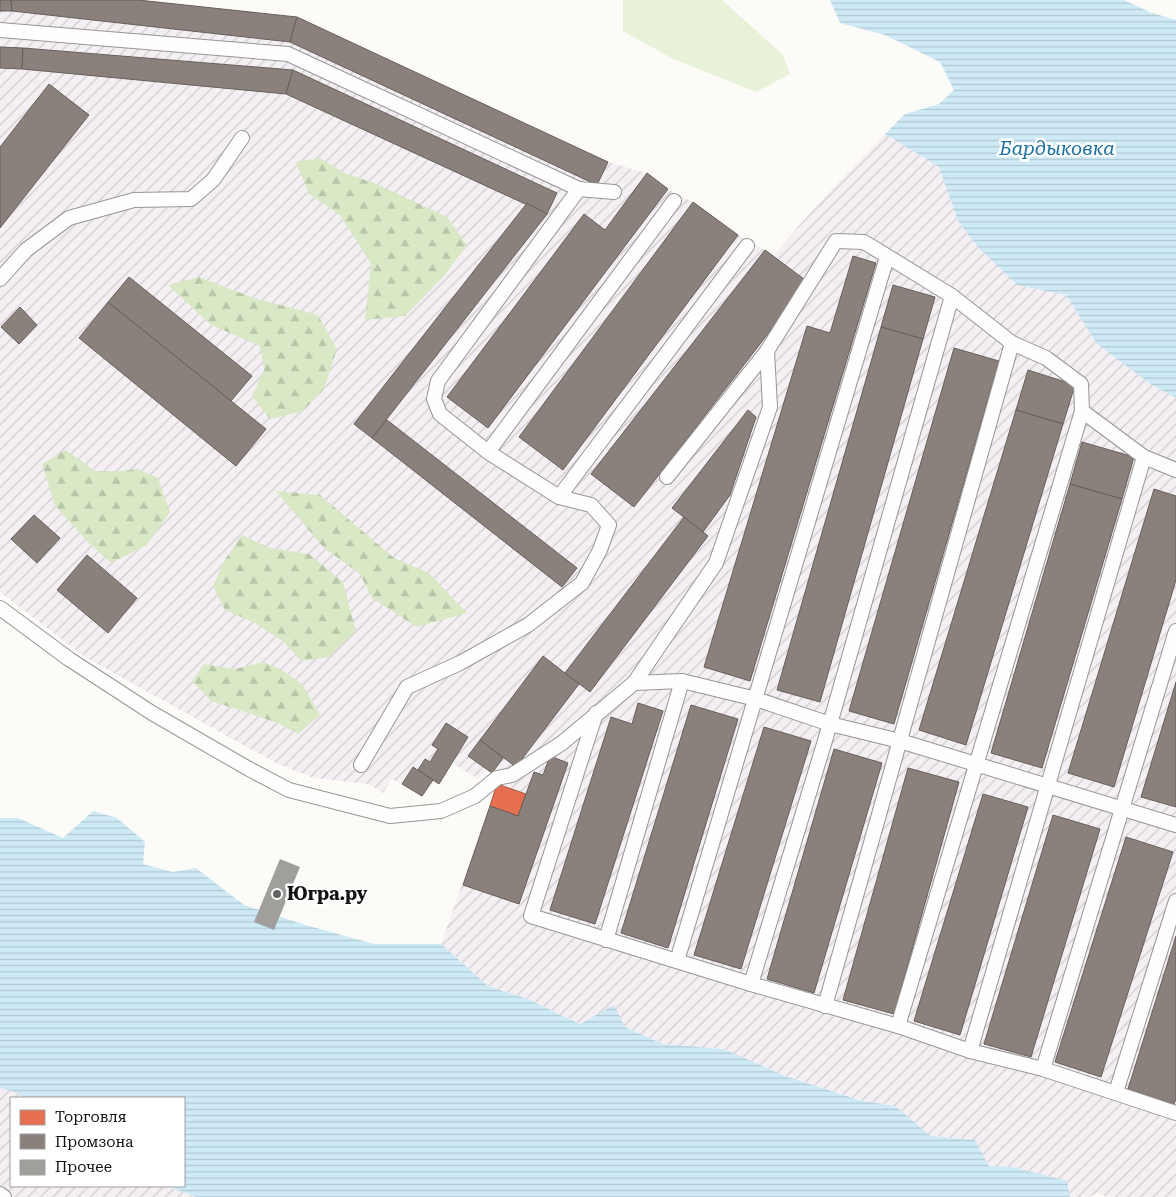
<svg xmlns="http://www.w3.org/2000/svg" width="1176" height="1197" viewBox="0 0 1176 1197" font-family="'Roboto Serif',serif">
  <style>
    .industrial { fill: url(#industrial-furrows) }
    .grass { fill: #e8f2d8 }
    .forest { fill: url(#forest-firs) }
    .water { fill: url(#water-rules) }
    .shops { fill: #e76f51; stroke: #a7533e }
    .industry { fill: #8a817c; stroke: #665f5c }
    .building { fill: #a19f9c }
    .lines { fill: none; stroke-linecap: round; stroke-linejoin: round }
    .lane-casing { stroke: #979695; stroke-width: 16 }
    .lane { stroke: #fffefe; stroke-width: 14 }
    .poi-dot { fill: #646362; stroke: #fff; stroke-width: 2 }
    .labels { text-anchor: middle; stroke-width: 5; stroke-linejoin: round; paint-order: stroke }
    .poi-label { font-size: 18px; font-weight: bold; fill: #111; stroke: #fff; text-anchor: start }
    .water-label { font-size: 19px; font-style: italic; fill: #196fa4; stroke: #fff }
  </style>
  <defs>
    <pattern id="industrial-furrows" width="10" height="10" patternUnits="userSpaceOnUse" patternTransform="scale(1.25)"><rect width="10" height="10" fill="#f4eff3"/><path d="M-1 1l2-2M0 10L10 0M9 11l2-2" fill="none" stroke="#d0cccf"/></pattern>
    <pattern id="forest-firs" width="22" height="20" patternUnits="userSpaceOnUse" patternTransform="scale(1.25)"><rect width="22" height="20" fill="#d9e9c6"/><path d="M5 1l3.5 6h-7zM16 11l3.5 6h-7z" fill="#b9c7a9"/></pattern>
    <pattern id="water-rules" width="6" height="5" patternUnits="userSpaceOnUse" patternTransform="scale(1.25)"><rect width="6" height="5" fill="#ceeaf6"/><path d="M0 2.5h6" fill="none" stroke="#b0c8d2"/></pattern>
  </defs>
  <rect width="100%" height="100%" fill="#fdfbf7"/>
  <g class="industrial">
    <path d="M 0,0 L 297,17 L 608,162 L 647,173 L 668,189 L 693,202 L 738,235 L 774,255 L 814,208 L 885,134 L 939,167 L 958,221 L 976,245 L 1017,285 L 1066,295 L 1097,344 L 1152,384 L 1176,398 L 1176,1197 L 1107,1197 L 1098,1193 L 1089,1197 L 1070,1197 L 1067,1181 L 1013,1167 L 989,1166 L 975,1140 L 931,1136 L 895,1106 L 859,1100 L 785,1076 L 724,1049 L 663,1044 L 625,1027 L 581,1024 L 528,999 L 488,986 L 441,944 L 497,784 L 492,773 L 487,770 L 478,779 L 452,763 L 439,784 L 413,767 L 402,784 L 392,779 L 383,793 L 368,784 L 314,778 L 276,763 L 85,657 L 0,592 Z"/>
    <path d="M 0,1088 L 15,1092 L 24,1098 L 11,1098 L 11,1186 L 166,1186 L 196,1197 L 0,1197 Z"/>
  </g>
  <path class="grass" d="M 623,0 L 722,0 L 783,55 L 790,74 L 756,92 L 673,59 L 623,31 Z"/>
  <g class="forest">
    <path d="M 320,158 L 344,173 L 372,182 L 447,217 L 467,245 L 444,276 L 405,316 L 365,320 L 371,263 L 340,215 L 309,194 L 296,162 Z"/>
    <path d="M 199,277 L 254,298 L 318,315 L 337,349 L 324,389 L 303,411 L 270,419 L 252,396 L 264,370 L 260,346 L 211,325 L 168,285 Z"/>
    <path d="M 66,450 L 95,471 L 121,471 L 138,469 L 158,478 L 170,512 L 147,545 L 111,563 L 88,542 L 55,506 L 42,464 Z"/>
    <path d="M 276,491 L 320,495 L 394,558 L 429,573 L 467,613 L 417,627 L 372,598 L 360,574 L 323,547 Z"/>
    <path d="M 242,535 L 270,548 L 309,554 L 343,582 L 356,631 L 329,657 L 301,661 L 284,642 L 255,623 L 225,610 L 213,586 L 224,561 Z"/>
    <path d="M 263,662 L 282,670 L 302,684 L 320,715 L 298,734 L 278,723 L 211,701 L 192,681 L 204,664 L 235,669 Z"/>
  </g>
  <g class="water">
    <path d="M 830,0 L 1124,0 L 1152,13 L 1176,20 L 1176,398 L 1152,385 L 1097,344 L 1066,295 L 1017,285 L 976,245 L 958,221 L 939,167 L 885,134 L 905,114 L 939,104 L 954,90 L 940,62 L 885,35 L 840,23 Z"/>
    <path d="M 93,811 L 117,818 L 145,842 L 143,864 L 173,872 L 196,868 L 244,905 L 309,926 L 374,944 L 441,944 L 488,986 L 528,999 L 580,1024 L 614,1005 L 625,1027 L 663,1044 L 724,1049 L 785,1076 L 859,1100 L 895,1106 L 931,1136 L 975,1140 L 989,1166 L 1013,1167 L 1067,1181 L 1070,1197 L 196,1197 L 167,1186 L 184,1186 L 184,1098 L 24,1098 L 15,1092 L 0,1088 L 0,818 L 18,818 L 63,838 Z"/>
  </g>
  <path class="shops" d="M 497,784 L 526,794 L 518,816 L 490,806 Z"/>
  <g class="industry">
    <path d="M 0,0 L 11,0 L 12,11 L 0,11 Z"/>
    <path d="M 11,0 L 138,0 L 297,17 L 290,42 L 12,11 Z"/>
    <path d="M 297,17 L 608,162 L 597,185 L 290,42 Z"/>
    <path d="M 0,47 L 23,48 L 22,69 L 0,68 Z"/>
    <path d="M 23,48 L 293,70 L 286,94 L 22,69 Z"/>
    <path d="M 293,70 L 557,193 L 547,214 L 286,94 Z"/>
    <path d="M 49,84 L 89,115 L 0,228 L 0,147 Z"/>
    <path d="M 647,173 L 668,189 L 488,428 L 447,397 L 584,214 L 605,230 Z"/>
    <path d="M 693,202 L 738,235 L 563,470 L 519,437 Z"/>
    <path d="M 527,203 L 547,214 L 372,438 L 354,424 Z"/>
    <path d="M 765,250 L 808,282 L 634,507 L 591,474 Z"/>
    <path d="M 853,256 L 876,263 L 750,681 L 704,667 L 807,326 L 830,333 Z"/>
    <path d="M 129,277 L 252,376 L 231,401 L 108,302 Z"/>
    <path d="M 893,285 L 935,297 L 923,339 L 881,327 Z"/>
    <path d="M 108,302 L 266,429 L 236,466 L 79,338 Z"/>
    <path d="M 20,307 L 37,325 L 19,344 L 1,327 Z"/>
    <path d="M 881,327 L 923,339 L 820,702 L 777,690 Z"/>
    <path d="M 954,348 L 999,361 L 894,724 L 849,711 Z"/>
    <path d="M 1028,370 L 1075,385 L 1063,424 L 1016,410 Z"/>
    <path d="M 748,410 L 756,417 L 730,495 L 703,532 L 672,508 Z"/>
    <path d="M 1016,410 L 1063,424 L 966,745 L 919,730 Z"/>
    <path d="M 387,420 L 577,568 L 562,587 L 372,438 Z"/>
    <path d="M 1082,442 L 1134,457 L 1122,499 L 1070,484 Z"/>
    <path d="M 1070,484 L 1122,499 L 1042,768 L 991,753 Z"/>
    <path d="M 1154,489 L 1176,496 L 1176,580 L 1114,787 L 1068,773 Z"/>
    <path d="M 34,515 L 60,538 L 37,563 L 11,539 Z"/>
    <path d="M 684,517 L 708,536 L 590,692 L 565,673 Z"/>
    <path d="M 87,555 L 137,598 L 108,633 L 57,590 Z"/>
    <path d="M 543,656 L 579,684 L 516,767 L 480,740 Z"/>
    <path d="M 1176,682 L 1176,807 L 1141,797 Z"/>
    <path d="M 638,703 L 663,711 L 595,924 L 550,910 L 611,717 L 632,724 Z"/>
    <path d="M 691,705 L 738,719 L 668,948 L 621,933 Z"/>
    <path d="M 446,723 L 468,737 L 439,784 L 418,770 L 425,759 L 430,762 L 438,749 L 432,745 Z"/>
    <path d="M 764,727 L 811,741 L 741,969 L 694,955 Z"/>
    <path d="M 480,740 L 503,758 L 492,773 L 468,756 Z"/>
    <path d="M 834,749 L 882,763 L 814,993 L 767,979 Z"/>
    <path d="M 550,756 L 568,763 L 519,904 L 463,885 L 490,806 L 518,816 L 534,772 L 543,775 Z"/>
    <path d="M 413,767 L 433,780 L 422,796 L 402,784 Z"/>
    <path d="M 908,768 L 959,782 L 894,1014 L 843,1000 Z"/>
    <path d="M 983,794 L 1028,807 L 960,1035 L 914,1021 Z"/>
    <path d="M 1053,815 L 1100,829 L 1031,1057 L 984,1044 Z"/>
    <path d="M 1126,837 L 1173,852 L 1101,1077 L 1055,1062 Z"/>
    <path d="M 1176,936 L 1176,1099 L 1174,1104 L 1128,1089 Z"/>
  </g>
  <path class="building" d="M 280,859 L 300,867 L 274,930 L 254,922 Z"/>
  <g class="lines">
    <g class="lane-casing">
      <g id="lane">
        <path d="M 0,30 L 288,54 L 579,189 L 614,192"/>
        <path d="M 0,279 L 26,250 L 69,218 L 134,200 L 191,199 L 213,180 L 242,138"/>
        <path d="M 488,452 L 674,201"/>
        <path d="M 1144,457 L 1176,470"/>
        <path d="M 667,477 L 767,351"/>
        <path d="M 559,497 L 747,246"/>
        <path d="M 0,608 L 69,659 L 152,713 L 249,769 L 289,790 L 390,816 L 441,811 L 475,796 L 497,778 L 512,775 L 562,743 L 634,683 L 682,681 L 756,699 L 830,724 L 900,741 L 1176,825"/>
        <path d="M 634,683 L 716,563 L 770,407 L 767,351 L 836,241 L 864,242 L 952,296 L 1012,343 L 1046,358 L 1081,384 L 1082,411 L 1144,457 L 970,1051"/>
        <path d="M 596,713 L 531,916 L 751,984 L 898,1026 L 970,1051 L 1043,1069 L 1176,1113"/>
        <path d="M 361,765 L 407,687 L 460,663 L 528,625 L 582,583 L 600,550 L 609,525 L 591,505 L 559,497 L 488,452 L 440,414 L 434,399 L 438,381 L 579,189"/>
        <path d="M 606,940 L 682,681"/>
        <path d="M 677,961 L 887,257"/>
        <path d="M 751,984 L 830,724 L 952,296"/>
        <path d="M 825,1006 L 1012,343"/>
        <path d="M 898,1026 L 1082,411"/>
        <path d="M 1043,1069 L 1176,631"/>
        <path d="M 1116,1092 L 1176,901"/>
        <path d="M 0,1194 L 4,1197"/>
      </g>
    </g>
    <use href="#lane" class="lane"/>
  </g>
  <circle class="poi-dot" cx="277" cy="894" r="5"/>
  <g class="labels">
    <g class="poi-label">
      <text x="287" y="900">Югра.ру</text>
    </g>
    <g class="water-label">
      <text x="1057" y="155">Бардыковка</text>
    </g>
  </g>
  <rect x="10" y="1097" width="175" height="90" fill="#ffffff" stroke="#a0a0a0"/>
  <rect x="20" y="1110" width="25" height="15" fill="#e76f51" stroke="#a0a0a0"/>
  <text x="55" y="1122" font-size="15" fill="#111111">Торговля</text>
  <rect x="20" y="1134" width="25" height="15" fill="#8a817c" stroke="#a0a0a0"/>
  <text x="55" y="1147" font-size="15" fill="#111111">Промзона</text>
  <rect x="20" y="1160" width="25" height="15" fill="#a19f9c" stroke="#a0a0a0"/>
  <text x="55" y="1172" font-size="15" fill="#111111">Прочее</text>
</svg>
